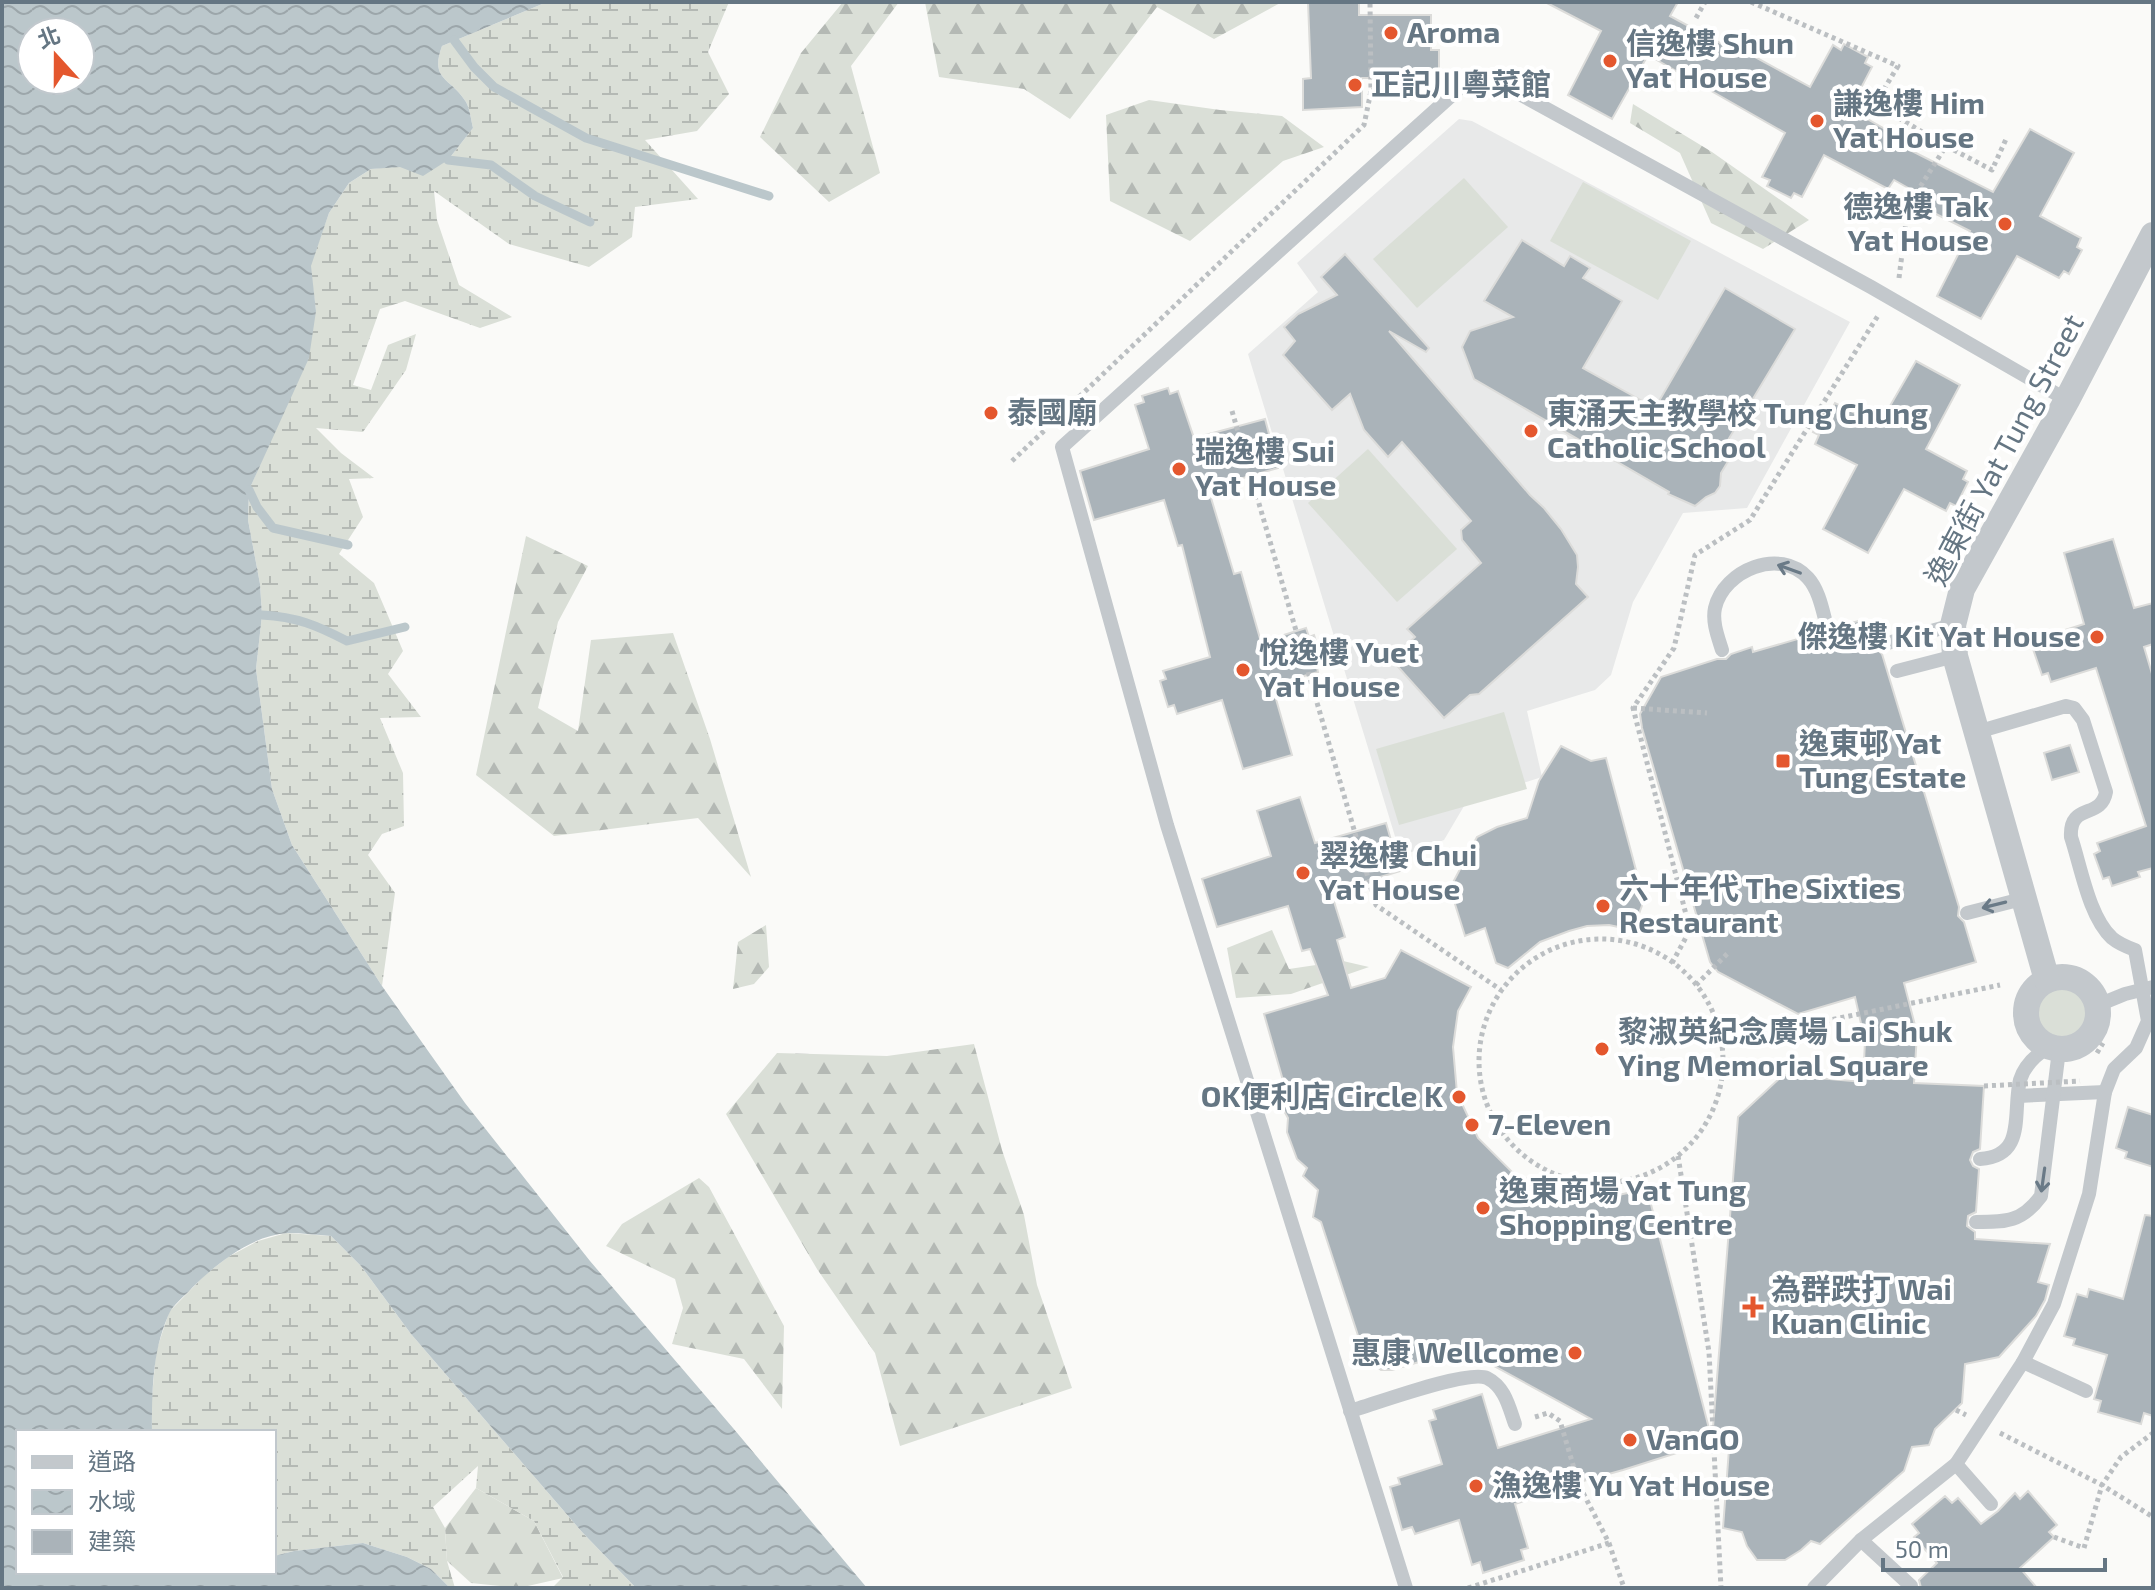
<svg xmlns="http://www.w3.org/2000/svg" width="2155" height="1590" viewBox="0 0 2155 1590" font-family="'Exo 2','Noto Sans TC',sans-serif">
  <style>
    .built { fill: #e8e9e9 }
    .grass { fill: #dadfd7 }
    .forest { fill: url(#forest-firs) }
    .wetland { fill: url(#wetland-marsh) }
    .water { fill: url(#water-waves); fill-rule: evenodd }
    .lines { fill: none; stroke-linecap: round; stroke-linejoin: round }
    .stream { stroke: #bbc7cb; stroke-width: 9 }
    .building { fill: #aab3b9; stroke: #dcdcda; stroke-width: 2 }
    .path { stroke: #bbbfc2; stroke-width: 5; stroke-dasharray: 4 4; stroke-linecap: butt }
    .service { stroke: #c3c8cc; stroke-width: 14 }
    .minor { stroke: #c3c8cc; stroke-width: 26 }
    .path-bridge { stroke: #bbbfc2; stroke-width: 5; stroke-dasharray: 4 4; stroke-linecap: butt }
    .oneway { stroke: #6a7a87 }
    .poi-dot { fill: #e4572e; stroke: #fff; stroke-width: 3 }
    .labels { text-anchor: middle; stroke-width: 8; stroke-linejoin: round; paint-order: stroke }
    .poi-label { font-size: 30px; font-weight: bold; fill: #657683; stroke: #fff; text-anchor: start }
    .street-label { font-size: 30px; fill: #657683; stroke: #fff }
  </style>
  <defs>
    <pattern id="forest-firs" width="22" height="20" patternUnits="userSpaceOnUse" patternTransform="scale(2)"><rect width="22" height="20" fill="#dadfd7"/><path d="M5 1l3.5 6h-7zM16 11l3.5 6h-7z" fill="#b4b9b4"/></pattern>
    <pattern id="wetland-marsh" width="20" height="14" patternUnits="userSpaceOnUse" patternTransform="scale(2)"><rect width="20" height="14" fill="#dadfd7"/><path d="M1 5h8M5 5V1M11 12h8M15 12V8" fill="none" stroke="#b4b9b4"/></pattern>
    <pattern id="water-waves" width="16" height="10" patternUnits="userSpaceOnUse" patternTransform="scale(2)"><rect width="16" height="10" fill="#bbc7cb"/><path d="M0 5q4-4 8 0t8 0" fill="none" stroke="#9ca6aa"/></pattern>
  </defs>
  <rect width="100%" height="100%" fill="#fafaf8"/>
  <path class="built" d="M 1459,119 L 1472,121 L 1850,322 L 1747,508 L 1683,513 L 1633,602 L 1611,675 L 1595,690 L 1527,711 L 1542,777 L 1467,801 L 1444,840 L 1401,856 L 1248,354 L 1318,292 L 1297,263 Z"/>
  <g class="grass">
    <path d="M 1464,178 L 1508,227 L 1417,308 L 1373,259 Z"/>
    <path d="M 1583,182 L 1691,241 L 1658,300 L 1550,241 Z"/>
    <path d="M 1368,449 L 1457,549 L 1397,602 L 1308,503 Z"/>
    <path d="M 1504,712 L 1527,789 L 1399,825 L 1376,749 Z"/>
    <circle cx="2063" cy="1013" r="29"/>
  </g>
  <g class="forest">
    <path d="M 843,2 L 899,2 L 851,66 L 880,173 L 829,202 L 760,137 L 801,53 Z"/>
    <path d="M 925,2 L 1282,2 L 1214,39 L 1157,7 L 1070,119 L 1024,89 L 939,77 Z"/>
    <path d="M 1149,100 L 1220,110 L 1282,116 L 1324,147 L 1283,161 L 1190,241 L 1110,201 L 1106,115 Z"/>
    <path d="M 1633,104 L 1712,152 L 1809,220 L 1763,249 L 1711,223 L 1680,153 L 1630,123 Z"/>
    <path d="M 526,536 L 588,566 L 558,622 L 538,708 L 578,731 L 591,640 L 673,633 L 710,739 L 751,877 L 698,818 L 554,836 L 476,775 Z"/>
    <path d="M 766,925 L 769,967 L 754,984 L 733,989 L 738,942 Z"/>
    <path d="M 1272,930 L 1289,969 L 1343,961 L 1369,967 L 1291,994 L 1236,998 L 1227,948 Z"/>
    <path d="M 974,1044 L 1002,1150 L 1024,1215 L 1037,1285 L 1072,1388 L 900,1446 L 875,1353 L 817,1269 L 726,1114 L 777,1053 L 887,1056 Z"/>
    <path d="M 699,1178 L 709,1187 L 784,1326 L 782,1409 L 744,1359 L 672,1344 L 683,1308 L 675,1279 L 606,1246 L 622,1224 Z"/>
    <path d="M 476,1488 L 534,1521 L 563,1578 L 519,1588 L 471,1583 L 447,1561 L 445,1528 Z"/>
  </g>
  <g class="wetland">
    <path d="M 547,2 L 729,2 L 708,52 L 729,94 L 697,131 L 645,140 L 698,199 L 635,207 L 632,237 L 589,267 L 509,244 L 434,191 L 437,220 L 459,285 L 512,317 L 480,328 L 405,301 L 380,309 L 353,385 L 371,390 L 388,345 L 416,334 L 406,370 L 363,432 L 316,428 L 341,453 L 374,478 L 349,479 L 363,517 L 339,554 L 374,583 L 403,651 L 388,674 L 421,717 L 380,718 L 403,773 L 404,826 L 382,834 L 368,855 L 395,893 L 382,986 L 292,845 L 272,789 L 256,669 L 262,615 L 260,584 L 248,520 L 249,490 L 270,442 L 316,311 L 310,266 L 329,213 L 349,183 L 371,169 L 448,160 L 473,128 C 471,120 470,109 466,102 C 452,78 429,81 442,46 Z"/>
    <path d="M 286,1233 L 331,1236 L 361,1266 L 411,1334 L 582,1532 L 636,1588 L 552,1588 L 563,1577 L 534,1521 L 476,1488 L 478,1466 L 433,1507 L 445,1528 L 447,1561 L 455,1588 L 450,1588 L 431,1569 L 407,1557 L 363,1543 L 294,1551 L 274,1556 L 274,1432 L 152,1432 L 152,1397 L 156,1352 L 169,1312 L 206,1274 L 228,1257 L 258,1241 Z"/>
  </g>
  <path class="water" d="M 2,2 L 547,2 L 442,46 C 429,81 452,78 466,102 C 470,109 471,120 473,128 L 448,160 L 423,176 L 400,167 L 371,169 L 349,183 L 329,213 L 311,266 L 316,311 L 309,358 L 249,490 L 248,520 L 260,584 L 262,615 L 256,669 L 272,789 L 292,845 L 382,986 L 465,1103 L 590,1261 L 733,1428 L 867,1588 L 636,1588 L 582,1532 L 411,1334 L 361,1266 L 331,1236 C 317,1235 302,1233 288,1233 C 252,1235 216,1264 192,1288 C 185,1296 172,1305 168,1316 C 152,1353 152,1392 152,1432 L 18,1432 L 18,1572 L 274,1572 L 274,1556 L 294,1551 L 363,1543 L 407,1557 L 431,1569 L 450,1588 L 2,1588 ZM 32,32 L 80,32 L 80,80 L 32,80 Z"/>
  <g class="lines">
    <g class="stream">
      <path d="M 454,40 L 474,67 L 494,87 L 586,138 L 769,196"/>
      <path d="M 448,160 L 491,165 L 535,196 L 590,222"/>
      <path d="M 249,490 L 257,507 L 273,528 L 348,545"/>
      <path d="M 262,615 C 297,617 316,625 347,641 L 405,627"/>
    </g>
  </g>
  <g class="building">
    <path d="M 1308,2 L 1359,2 L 1359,15 L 1431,15 L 1431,50 L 1439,50 L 1439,78 L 1362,78 L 1362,107 L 1303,110 L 1303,79 L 1311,78 Z"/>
    <path d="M 1545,2 L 1678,2 L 1670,16 L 1744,56 L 1746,52 L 1810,87 L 1833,45 L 1841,50 L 1844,44 L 1868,57 L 1865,63 L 1872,67 L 1850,109 L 1913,145 L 1910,150 L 1993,192 L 2030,129 L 2074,153 L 2040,216 L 2081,238 L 2077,247 L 2082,250 L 2069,274 L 2064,271 L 2059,278 L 2017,256 L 1981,319 L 1937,296 L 1970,231 L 1928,210 L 1933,202 L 1894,180 L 1888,189 L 1824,155 L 1802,197 L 1794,193 L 1791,198 L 1767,186 L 1770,180 L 1762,177 L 1785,133 L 1648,55 L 1612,119 L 1568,95 L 1601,31 Z"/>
    <path d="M 1522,240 L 1564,266 L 1570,256 L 1590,268 L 1583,278 L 1622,301 L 1583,368 L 1655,408 L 1725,288 L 1795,329 L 1725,445 L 1735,450 L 1721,473 L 1720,486 L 1715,493 L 1706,497 L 1695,506 L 1668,494 L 1669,492 L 1474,379 L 1462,347 L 1470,331 L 1513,317 L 1484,301 Z"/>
    <path d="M 1345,254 L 1429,348 L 1426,352 L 1389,331 L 1530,495 L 1544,508 L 1561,529 L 1577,555 L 1578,567 L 1576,584 L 1588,597 L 1479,694 L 1470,695 L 1444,718 L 1391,659 L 1415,637 L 1407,629 L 1481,563 L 1462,540 L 1461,530 L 1471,521 L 1402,442 L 1388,457 L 1364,430 L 1350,394 L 1332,410 L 1283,355 L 1295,341 L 1284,327 L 1298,314 L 1337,295 L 1321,277 Z"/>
    <path d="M 1916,361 L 1960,385 L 1926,449 L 1967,471 L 1963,479 L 1968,482 L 1956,506 L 1950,503 L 1946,511 L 1904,489 L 1868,553 L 1823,529 L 1857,465 L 1815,444 L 1819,435 L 1813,432 L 1826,408 L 1831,411 L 1835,403 L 1879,425 Z"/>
    <path d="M 1168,388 L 1170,394 L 1178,391 L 1194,438 L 1265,419 L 1278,468 L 1208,488 L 1234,574 L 1241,572 L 1261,642 L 1306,628 L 1309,637 L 1314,635 L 1322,661 L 1316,663 L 1318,672 L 1272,685 L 1292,755 L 1243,769 L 1222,700 L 1177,714 L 1174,705 L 1168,707 L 1160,681 L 1166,679 L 1163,671 L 1210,657 L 1182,545 L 1178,546 L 1164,500 L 1094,520 L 1080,471 L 1149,449 L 1135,405 L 1144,402 L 1142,396 Z"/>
    <path d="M 2113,539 L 2134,608 L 2153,603 L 2153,644 L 2144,647 L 2153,677 L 2153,868 L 2138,872 L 2140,877 L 2112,886 L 2109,877 L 2103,879 L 2094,854 L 2100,851 L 2097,843 L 2146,826 L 2096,668 L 2051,682 L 2048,673 L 2042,675 L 2033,649 L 2039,648 L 2037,639 L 2084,624 L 2064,553 Z"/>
    <path d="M 1858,621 L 1875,631 L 1877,637 L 1875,647 L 1882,654 L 1959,907 L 1958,916 L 1964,922 L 1976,962 L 1904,983 L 1917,1033 L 1914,1083 L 1984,1086 L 1980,1149 L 1973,1152 L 1970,1160 L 1973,1166 L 1979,1169 L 1976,1212 L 1968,1216 L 1967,1226 L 1975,1232 L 1975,1239 L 2050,1244 L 2038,1282 L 2049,1285 L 2045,1300 L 2036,1316 L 1999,1357 L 1965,1364 L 1962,1403 L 1935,1429 L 1929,1445 L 1912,1447 L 1904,1471 L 1820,1544 L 1811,1541 L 1801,1550 L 1785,1560 L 1757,1560 L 1747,1546 L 1742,1532 L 1723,1528 L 1730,1436 L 1623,1470 L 1558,1488 L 1558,1490 L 1515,1504 L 1528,1548 L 1521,1550 L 1524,1560 L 1483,1573 L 1480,1562 L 1472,1565 L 1459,1520 L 1415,1534 L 1412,1527 L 1402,1530 L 1390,1487 L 1400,1484 L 1398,1478 L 1442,1464 L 1429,1421 L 1436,1419 L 1433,1410 L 1482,1394 L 1498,1448 L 1591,1419 L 1463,1349 L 1392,1370 L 1381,1370 L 1365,1357 L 1321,1222 L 1313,1217 L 1318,1190 L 1303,1176 L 1307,1168 L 1297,1159 L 1287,1132 L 1288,1118 L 1283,1109 L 1288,1098 L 1264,1014 L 1328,995 L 1310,949 L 1302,951 L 1288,906 L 1217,927 L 1202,879 L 1271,856 L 1257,811 L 1300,797 L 1315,843 L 1386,823 L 1400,871 L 1331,892 L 1345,937 L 1337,940 L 1351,988 L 1385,978 L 1401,950 L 1471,987 L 1458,1011 L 1453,1047 L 1457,1093 L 1478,1138 L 1512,1172 L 1557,1193 L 1599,1199 L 1647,1189 L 1712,1440 L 1738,1117 L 1783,1075 L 1863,1082 L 1865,1041 L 1855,997 L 1798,1014 L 1718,972 L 1710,962 L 1642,728 L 1640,714 L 1661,677 L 1717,659 L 1726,659 L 1731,654 L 1752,647 L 1753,652 L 1818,633 L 1825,639 L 1831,639 L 1837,633 L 1838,627 Z"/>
    <path d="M 2070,745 L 2079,772 L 2052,780 L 2044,753 Z"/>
    <path d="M 1561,746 L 1591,761 L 1606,758 L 1644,900 L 1633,930 L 1609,925 L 1587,926 L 1569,931 L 1540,942 L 1508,968 L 1496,963 L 1485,928 L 1465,936 L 1450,888 L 1477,837 L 1497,827 L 1527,818 L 1539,781 Z"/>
    <path d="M 2128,1107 L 2153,1115 L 2153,1167 L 2125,1158 L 2127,1152 L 2116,1148 Z"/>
    <path d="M 2145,1215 L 2153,1216 L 2153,1416 L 2144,1413 L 2141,1424 L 2098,1412 L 2101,1401 L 2094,1399 L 2107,1355 L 2073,1345 L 2075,1339 L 2064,1336 L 2077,1294 L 2087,1297 L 2089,1289 L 2123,1299 Z"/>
    <path d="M 2028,1491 L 2057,1525 L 2049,1532 L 2054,1537 L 2020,1568 L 2037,1588 L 1921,1588 L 1919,1580 L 1937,1563 L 1914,1537 L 1919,1533 L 1912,1524 L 1945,1496 L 1952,1503 L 1958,1498 L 1981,1524 L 1998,1511 L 2015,1493 L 2020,1499 Z"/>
  </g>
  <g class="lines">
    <g class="path">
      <path d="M 1751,2 L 1898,66 L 1875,104 L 1946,146 L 1992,170 L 2007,137"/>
      <path d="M 1696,18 L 1705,2"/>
      <path d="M 1371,91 L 1404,91 L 1414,100"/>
      <path d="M 1899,278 L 1908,206 L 1946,146"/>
      <path d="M 1232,411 L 1376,905 L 1501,990"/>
      <path d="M 1056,419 L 1364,125 L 1371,91 L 1370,2"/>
      <path d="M 1012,461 L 1046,429"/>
      <path d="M 1633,708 L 1707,713"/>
      <circle cx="1601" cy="1061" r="122"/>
      <path d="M 1672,963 L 1690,930 L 1633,708 L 1674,648 L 1695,555 L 1750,520 L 1879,314"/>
      <path d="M 1696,985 L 1729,952"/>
      <path d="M 1723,1042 L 2000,985"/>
      <path d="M 2097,1053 L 2103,1043"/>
      <path d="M 1678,1156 L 1709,1352 L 1721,1588"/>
      <path d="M 1956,1410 L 1966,1415"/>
      <path d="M 1535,1417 L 1548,1413 L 1560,1421 L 1579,1485 L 1609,1543 L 1624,1588"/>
      <path d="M 2000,1433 L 2102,1485 L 2153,1517"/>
      <path d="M 2054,1537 L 2084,1548 L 2102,1485 L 2121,1457 L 2153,1433"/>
      <path d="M 1468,1588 L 1609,1543"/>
    </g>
    <g class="service">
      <path d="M 1884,644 L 1953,625"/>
      <path d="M 1722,650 C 1718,637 1712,622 1715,608 C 1724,570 1780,547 1808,578 C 1820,591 1823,614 1828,630"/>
      <path d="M 1897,671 L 1955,656"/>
      <path d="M 1967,913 L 2022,899"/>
      <path d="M 2098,1005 L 2125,994 L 2153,987"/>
      <path d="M 2018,1096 L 2105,1092"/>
      <path d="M 1980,1159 C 2027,1156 2012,1113 2020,1080 C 2024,1066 2036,1055 2048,1047"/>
      <path d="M 1976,1222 C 2006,1222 2022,1222 2041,1196 L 2059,1050"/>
      <path d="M 2023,1362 L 2086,1391"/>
      <path d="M 1350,1411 C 1375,1404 1468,1369 1487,1378 C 1505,1387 1509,1407 1515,1424"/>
      <path d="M 1956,1464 L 1991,1504"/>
      <path d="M 1861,1540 L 1911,1586"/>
      <path d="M 1406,1588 L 1167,825 L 1062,447 L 1472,77 L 1503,85 L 1871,287 L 2067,400"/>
      <path d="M 1814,1588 L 1861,1540 L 1956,1464 L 2023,1362 L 2054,1304 L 2089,1194 L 2105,1092 L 2114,1069 L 2136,1048 L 2148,1021 L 2135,950 C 2127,947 2119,944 2112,938 C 2089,917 2081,867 2071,837 C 2069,802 2101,820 2106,792 L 2083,720 L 2074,708 L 2066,706 L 1977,732"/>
    </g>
    <g class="minor">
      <circle cx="2062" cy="1013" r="36"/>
      <path d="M 2047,980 L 1955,656 L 1953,625 L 1962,589 L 2067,400 L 2153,235"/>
    </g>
    <path class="path-bridge" d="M 1984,1086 L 2080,1081"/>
  </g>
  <defs><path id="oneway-shaft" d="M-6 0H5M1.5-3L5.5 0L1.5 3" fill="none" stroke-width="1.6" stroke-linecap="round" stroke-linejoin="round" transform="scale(2)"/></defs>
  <g class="oneway">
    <use href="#oneway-shaft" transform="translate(1789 569) rotate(-160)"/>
    <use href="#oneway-shaft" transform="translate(1994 905) rotate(166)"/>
    <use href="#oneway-shaft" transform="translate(2043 1180) rotate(98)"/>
  </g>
  <g class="poi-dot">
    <circle cx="1391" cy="33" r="8"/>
    <circle cx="1610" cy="61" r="8"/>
    <circle cx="1355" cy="85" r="8"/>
    <circle cx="1817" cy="121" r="8"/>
    <circle cx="2005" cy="224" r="8"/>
    <circle cx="991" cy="413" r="8"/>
    <circle cx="1531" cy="431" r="8"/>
    <circle cx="1179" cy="469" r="8"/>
    <circle cx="2097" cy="637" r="8"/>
    <circle cx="1243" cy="670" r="8"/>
    <rect x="1775" y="753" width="16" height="16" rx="4"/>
    <circle cx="1303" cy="873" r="8"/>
    <circle cx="1603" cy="906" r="8"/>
    <circle cx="1602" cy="1049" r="8"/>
    <circle cx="1459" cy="1097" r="8"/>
    <circle cx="1472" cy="1125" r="8"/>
    <circle cx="1483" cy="1208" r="8"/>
    <path d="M1749 1295h8v8h8v8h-8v8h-8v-8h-8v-8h8z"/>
    <circle cx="1575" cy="1353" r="8"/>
    <circle cx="1630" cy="1440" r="8"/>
    <circle cx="1476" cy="1486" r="8"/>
  </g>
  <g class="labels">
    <g class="poi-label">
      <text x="1407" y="43">Aroma</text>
      <text x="1626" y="54">信逸樓 Shun<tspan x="1626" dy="34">Yat House</tspan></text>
      <text x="1371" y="95">正記川粵菜館</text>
      <text x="1833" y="114">謙逸樓 Him<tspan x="1833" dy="34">Yat House</tspan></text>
      <text x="1989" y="217" text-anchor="end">德逸樓 Tak<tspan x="1989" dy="34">Yat House</tspan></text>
      <text x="1007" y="423">泰國廟</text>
      <text x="1547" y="424">東涌天主教學校 Tung Chung<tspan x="1547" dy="34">Catholic School</tspan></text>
      <text x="1195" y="462">瑞逸樓 Sui<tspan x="1195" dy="34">Yat House</tspan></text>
      <text x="2081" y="647" text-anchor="end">傑逸樓 Kit Yat House</text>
      <text x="1259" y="663">悅逸樓 Yuet<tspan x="1259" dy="34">Yat House</tspan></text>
      <text x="1799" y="754">逸東邨 Yat<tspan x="1799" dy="34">Tung Estate</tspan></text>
      <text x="1319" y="866">翠逸樓 Chui<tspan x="1319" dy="34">Yat House</tspan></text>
      <text x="1619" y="899">六十年代 The Sixties<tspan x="1619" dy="34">Restaurant</tspan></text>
      <text x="1618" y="1042">黎淑英紀念廣場 Lai Shuk<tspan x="1618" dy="34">Ying Memorial Square</tspan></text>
      <text x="1443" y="1107" text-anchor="end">OK便利店 Circle K</text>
      <text x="1488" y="1135">7-Eleven</text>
      <text x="1499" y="1201">逸東商場 Yat Tung<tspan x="1499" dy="34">Shopping Centre</tspan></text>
      <text x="1771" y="1300">為群跌打 Wai<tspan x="1771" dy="34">Kuan Clinic</tspan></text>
      <text x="1559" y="1363" text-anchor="end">惠康 Wellcome</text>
      <text x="1646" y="1450">VanGO</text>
      <text x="1492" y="1496">漁逸樓 Yu Yat House</text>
    </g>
    <g class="street-label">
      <text transform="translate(2005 450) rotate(-62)" y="10">逸東街 Yat Tung Street</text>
    </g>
  </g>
  <rect width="2155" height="1590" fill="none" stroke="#657683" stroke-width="8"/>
  <rect x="16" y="1430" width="260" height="144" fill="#ffffff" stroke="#c1c8cd" stroke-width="2"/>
  <rect x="32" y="1456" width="40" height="12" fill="#c3c8cc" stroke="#c1c8cd" stroke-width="2"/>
  <text x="88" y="1470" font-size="24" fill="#657683">道路</text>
  <rect x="32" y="1490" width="40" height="24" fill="url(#water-waves)" stroke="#c1c8cd" stroke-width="2"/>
  <text x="88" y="1510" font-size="24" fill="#657683">水域</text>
  <rect x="32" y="1530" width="40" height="24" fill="#aab3b9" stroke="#c1c8cd" stroke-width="2"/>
  <text x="88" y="1550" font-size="24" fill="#657683">建築</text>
  <g transform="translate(56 56) rotate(339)"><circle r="38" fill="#ffffff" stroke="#c1c8cd" stroke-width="2"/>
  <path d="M0-6L14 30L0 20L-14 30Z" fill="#e4572e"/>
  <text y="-12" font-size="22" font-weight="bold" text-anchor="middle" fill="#657683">北</text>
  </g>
  <path d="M1883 1558v12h222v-12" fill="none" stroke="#657683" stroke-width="4"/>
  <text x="1895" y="1558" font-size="24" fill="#657683" stroke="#ffffff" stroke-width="6" paint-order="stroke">50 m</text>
</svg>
